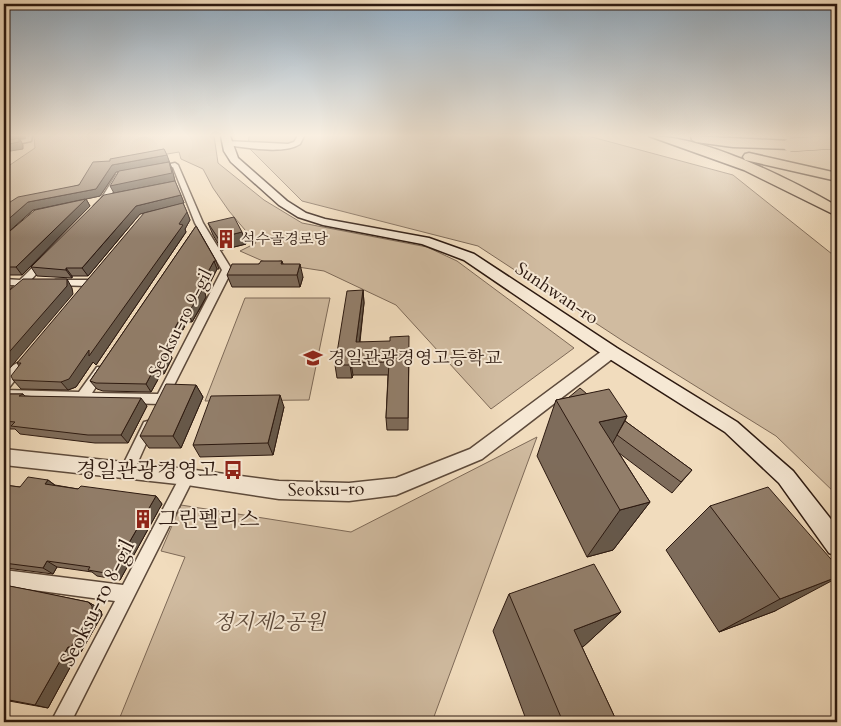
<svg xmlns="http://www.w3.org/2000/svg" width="841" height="726" viewBox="0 0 841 726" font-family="Cardo,'Noto Serif KR',serif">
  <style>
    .green { fill: #d0bba0; stroke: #7e6a58 }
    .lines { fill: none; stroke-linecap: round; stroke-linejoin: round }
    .minor-casing { stroke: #5d4a3b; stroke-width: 3 }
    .tertiary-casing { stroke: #5d4a3b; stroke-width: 3 }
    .secondary-casing { stroke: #2c1910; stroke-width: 3 }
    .motorway-casing { stroke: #2c1910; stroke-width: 3 }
    .minor { fill: #f6e8d4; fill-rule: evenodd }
    .tertiary { fill: #f6e8d4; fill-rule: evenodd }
    .secondary { fill: #f6e8d4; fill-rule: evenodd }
    .motorway { fill: #f1dcbd; fill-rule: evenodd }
    .motorway-bridge-casing { stroke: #2c1910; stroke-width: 14; stroke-linecap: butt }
    .motorway-bridge { stroke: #f1dcbd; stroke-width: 13 }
    .wall { fill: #7e6c5b; stroke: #2c1910; fill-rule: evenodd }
    .shaded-wall { fill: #66584a; stroke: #2c1910 }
    .building { fill: #927e6a; stroke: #2c1910 }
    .labels { text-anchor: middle; stroke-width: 4; stroke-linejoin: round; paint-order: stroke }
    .far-poi-label { font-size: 15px; fill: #2c1910; stroke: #f6e8d4; text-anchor: start }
    .street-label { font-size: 18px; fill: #2c1910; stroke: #f6e8d4 }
    .poi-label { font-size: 18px; fill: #2c1910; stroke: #f6e8d4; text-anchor: start }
    .near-poi-label { font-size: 21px; fill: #2c1910; stroke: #f6e8d4; text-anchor: end }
    .near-street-label { font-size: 21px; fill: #2c1910; stroke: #f6e8d4 }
    .near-park-label { font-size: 21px; font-style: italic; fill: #5d4a3b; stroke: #f6e8d4 }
  </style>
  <rect width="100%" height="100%" fill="#f1dcbd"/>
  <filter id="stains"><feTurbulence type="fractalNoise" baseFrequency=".004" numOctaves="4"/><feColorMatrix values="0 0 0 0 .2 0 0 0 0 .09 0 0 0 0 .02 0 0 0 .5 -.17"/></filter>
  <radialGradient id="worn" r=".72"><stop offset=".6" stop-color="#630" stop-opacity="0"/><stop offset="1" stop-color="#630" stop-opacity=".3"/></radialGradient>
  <g class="green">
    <path d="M 34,136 L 214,136 L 218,163 L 264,200 L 302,223 L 427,247 L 457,261 L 574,348 L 491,409 L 396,305 L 324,271 L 265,262 L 240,251 L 256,243 L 229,211 L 213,188 L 203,169 L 181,159 L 179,152 L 97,166 L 78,193 L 4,208 L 4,169 L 35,148 Z"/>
    <path d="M 249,136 L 588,136 L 733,175 L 837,258 L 837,495 L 776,436 L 623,341 L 478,246 L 302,201 L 248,147 Z"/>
    <path d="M 245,298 L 330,298 L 309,400 L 205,401 Z"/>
    <path d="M 537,437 L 432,722 L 118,722 L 185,557 L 161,551 L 181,505 L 351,532 Z"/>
  </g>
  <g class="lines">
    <g class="minor-casing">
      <g id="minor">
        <path d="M 26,136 L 32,136 L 31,141 L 4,147 L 4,143 L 26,139 Z"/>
        <path d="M 298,136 L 304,136 L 300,144 C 283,155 245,147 226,145 L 223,143 L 226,141 L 288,144 L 294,142 Z"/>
        <path d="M 175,163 L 178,165 L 203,223 L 232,270 L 166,401 L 161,404 L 4,400 C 4,386 3,367 20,362 L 26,366 L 8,389 L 4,390 L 79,392 L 97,367 L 105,367 L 107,370 L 92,393 L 158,394 L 222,270 L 195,223 L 173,167 L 155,170 L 152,168 Z"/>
        <path d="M 116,175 L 122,176 L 108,200 L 101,208 L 95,208 L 94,206 L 101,199 Z"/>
        <path d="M 44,258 L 48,261 L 30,281 L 32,283 L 30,285 L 25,286 L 7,304 L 4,305 L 4,296 L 15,285 L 4,285 L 4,279 L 20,280 L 41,259 Z"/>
        <path d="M 56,280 L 89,280 L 94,283 L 89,286 L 53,285 L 53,281 Z"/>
        <path d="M 148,421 L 152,422 L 154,426 L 132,475 L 127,477 L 122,475 L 120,471 L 122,467 L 144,422 Z"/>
        <path d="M 187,471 L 192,473 L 194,477 L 71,722 L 51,722 L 115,601 L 4,586 L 4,570 L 123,585 L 182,473 Z"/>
      </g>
    </g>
    <g class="tertiary-casing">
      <path id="tertiary" d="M 611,347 L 616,348 L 618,352 L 616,356 L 482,459 L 396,495 L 349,501 L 279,499 L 187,485 L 4,465 L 4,449 L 187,469 L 279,481 L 349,483 L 396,478 L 470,449 L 606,348 Z"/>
    </g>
    <g class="secondary-casing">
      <path id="secondary" d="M 221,136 L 230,136 L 238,158 L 287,201 L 306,213 L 325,219 L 429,238 L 474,254 L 617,348 L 737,422 L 793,471 L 837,527 L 837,556 L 829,553 L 779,483 L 725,432 L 605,356 L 464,260 L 422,244 L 323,225 L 298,217 L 279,205 L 231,162 L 224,151 Z"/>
    </g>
    <g class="motorway-casing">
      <g id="motorway">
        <path d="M 649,136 C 705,136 788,178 837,206 L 837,216 L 744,170 Z"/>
        <path d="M 691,136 L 790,141 L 796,145 L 790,149 L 733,147 L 696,142 L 692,140 Z"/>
        <path d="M 749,153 L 837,173 L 837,181 L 745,160 L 743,157 L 745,154 Z"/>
      </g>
    </g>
    <use href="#minor" class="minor"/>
    <use href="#tertiary" class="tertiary"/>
    <use href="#secondary" class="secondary"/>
    <use href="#motorway" class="motorway"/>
    <g class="motorway-bridge-casing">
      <path id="motorway-bridge" d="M 790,145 L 837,142"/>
    </g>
    <use href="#motorway-bridge" class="motorway-bridge"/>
  </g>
  <g class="wall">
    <path d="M 164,149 L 172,169 L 175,181 L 184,203 L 183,203 L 190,220 L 185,229 L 186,232 L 96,365 L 93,362 L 76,387 L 68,390 L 21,389 L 13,380 L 19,366 L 17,363 L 168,207 L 140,214 L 88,276 L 72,276 L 72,278 L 37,276 L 31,267 L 114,193 L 118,172 L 116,172 L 100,196 L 86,199 L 90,206 L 22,275 L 4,275 L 4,206 L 79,185 L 110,161 ZM 45,208 L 7,233 L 33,210 Z"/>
    <path d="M 208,223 L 246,244 L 222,250 L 213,235 Z"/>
    <path d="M 196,226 L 216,261 L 219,269 L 217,269 L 205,293 L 206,297 L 201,307 L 192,322 L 187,322 L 170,354 L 172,358 L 164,374 L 161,374 L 151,392 L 103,391 L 97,389 L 90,381 Z"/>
    <path d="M 282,261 L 283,264 L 303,277 L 300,287 L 232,287 L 227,275 L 259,264 Z"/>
    <path d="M 363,290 L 364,303 L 360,342 L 409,349 L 408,430 L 387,430 L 386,418 L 388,375 L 353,375 L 352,378 L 337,378 L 335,365 Z"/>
    <path d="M 196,385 L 203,397 L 181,448 L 149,448 L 140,436 Z"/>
    <path d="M 4,394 L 23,394 L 25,396 L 147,406 L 128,443 L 95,443 L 20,434 L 15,429 L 4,429 Z"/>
    <path d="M 587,394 L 627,416 L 625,421 L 692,470 L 672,493 L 619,453 L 650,502 L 613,550 L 587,557 L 537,456 L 556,400 Z"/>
    <path d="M 284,407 L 273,455 L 200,457 L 193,445 Z"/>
    <path d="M 4,480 L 6,482 L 4,485 L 20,487 L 48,480 L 55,485 L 78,489 L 156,496 L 162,504 L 120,580 L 97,576 L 92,572 L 57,567 L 53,574 L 6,568 L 4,567 Z"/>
    <path d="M 710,506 L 837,566 L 775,611 L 719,632 L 666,550 Z"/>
    <path d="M 4,585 L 88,602 L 97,607 L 101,611 L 102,615 L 81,652 L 79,651 L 48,708 L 9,701 L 6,705 L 4,704 Z"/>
    <path d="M 509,594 L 621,612 L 584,646 L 582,647 L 617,722 L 527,722 L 493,631 Z"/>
  </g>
  <g class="shaded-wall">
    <path d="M 4,136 L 24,136 L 24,137 L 20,139 L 23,145 L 23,149 L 4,152 Z"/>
    <path d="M 167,155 L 172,169 L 175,181 L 114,193 L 110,186 L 169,162 L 116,172 L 100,196 L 86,199 L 90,206 L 22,275 L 16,267 L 85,199 L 33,210 L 4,236 L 4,223 L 28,202 L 96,189 L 112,165 Z"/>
    <path d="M 181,195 L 184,203 L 140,214 L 88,276 L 82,268 L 136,206 Z"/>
    <path d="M 187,212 L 190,220 L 185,229 L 186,232 L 96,365 L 93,362 L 76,387 L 68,390 L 61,382 Z"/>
    <path d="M 242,232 L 246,244 L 222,250 L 218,238 Z"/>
    <path d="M 214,261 L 217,269 L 205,293 L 206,297 L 192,322 L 188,313 L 199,288 Z"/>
    <path d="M 300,264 L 303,277 L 300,287 L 297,275 Z"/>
    <path d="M 66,268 L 72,276 L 72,278 L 66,270 Z"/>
    <path d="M 67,279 L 72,288 L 73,294 L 4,375 L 4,358 Z"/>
    <path d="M 4,285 L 8,290 L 4,294 Z"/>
    <path d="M 363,290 L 364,303 L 358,354 L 356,342 Z"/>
    <path d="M 183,313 L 187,322 L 170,354 L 172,358 L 164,374 L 159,365 L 163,350 Z"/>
    <path d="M 351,363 L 353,375 L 352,378 L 350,365 Z"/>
    <path d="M 156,365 L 161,374 L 151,392 L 146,384 Z"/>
    <path d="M 196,385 L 203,397 L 181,448 L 173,436 Z"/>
    <path d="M 280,395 L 284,407 L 273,455 L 268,443 Z"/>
    <path d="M 141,398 L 147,406 L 128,443 L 121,435 Z"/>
    <path d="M 627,416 L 598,471 L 599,422 Z"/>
    <path d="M 48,480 L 57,487 L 45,484 Z"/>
    <path d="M 156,496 L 162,504 L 120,580 L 111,574 Z"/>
    <path d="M 650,502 L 613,550 L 587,557 L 620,510 Z"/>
    <path d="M 47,561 L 57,567 L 53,574 L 43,568 Z"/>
    <path d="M 837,577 L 837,578 L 775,611 L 719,632 L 780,599 Z"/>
    <path d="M 88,602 L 97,607 L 101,611 L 102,615 L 81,652 L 71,647 Z"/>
    <path d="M 621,612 L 584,646 L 545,662 L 574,630 Z"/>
    <path d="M 68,647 L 79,651 L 48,708 L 35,705 Z"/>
    <path d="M 4,700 L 9,701 L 6,705 L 4,704 Z"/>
  </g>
  <g class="building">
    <path d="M 19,138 L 19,142 L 4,145 L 4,141 Z"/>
    <path d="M 164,149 L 167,155 L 112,165 L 96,189 L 28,202 L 4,223 L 4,206 L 18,197 L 79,185 L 93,162 L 110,161 L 110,159 Z"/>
    <path d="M 169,162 L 172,173 L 110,186 L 119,171 Z"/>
    <path d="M 175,181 L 181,195 L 136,206 L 82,268 L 66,268 L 66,270 L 31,267 L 104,195 Z"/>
    <path d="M 86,199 L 16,267 L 4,267 L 4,236 L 35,210 Z"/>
    <path d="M 183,203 L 187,212 L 179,224 L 183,225 L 89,356 L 89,350 L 69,379 L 61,382 L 13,380 L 11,376 L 21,363 L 17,363 L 144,213 Z"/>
    <path d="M 234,217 L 242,232 L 218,238 L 208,223 Z"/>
    <path d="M 196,226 L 216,261 L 214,261 L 199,288 L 203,288 L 197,299 L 188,313 L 183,313 L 163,350 L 167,350 L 159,365 L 156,365 L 146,384 L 96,383 L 90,381 Z"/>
    <path d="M 261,261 L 282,261 L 281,264 L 300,264 L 297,275 L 227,275 L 232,264 L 259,264 Z"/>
    <path d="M 23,279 L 67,279 L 67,286 L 4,358 L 4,295 Z"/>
    <path d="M 363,290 L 356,342 L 390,341 L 390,337 L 409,336 L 408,418 L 386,418 L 389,362 L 351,363 L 350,365 L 335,365 L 347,291 Z"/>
    <path d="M 166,384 L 196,385 L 173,436 L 140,436 Z"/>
    <path d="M 580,388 L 587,394 L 568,398 Z"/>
    <path d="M 609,389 L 627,416 L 599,422 L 650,502 L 620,510 L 556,400 Z"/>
    <path d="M 4,394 L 23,394 L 19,396 L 141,398 L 121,435 L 88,435 L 11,426 L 15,422 L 4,421 Z"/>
    <path d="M 280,395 L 268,443 L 193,445 L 211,396 Z"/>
    <path d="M 625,421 L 692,470 L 681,482 L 617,435 Z"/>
    <path d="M 28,477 L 48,480 L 45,484 L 78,489 L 81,486 L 156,496 L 111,574 L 88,570 L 90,567 L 47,561 L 43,568 L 4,563 L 4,485 L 20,487 Z"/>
    <path d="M 768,487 L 837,566 L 837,577 L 780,599 L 710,506 Z"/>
    <path d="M 594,564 L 621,612 L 574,630 L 617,722 L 563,722 L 509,594 Z"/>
    <path d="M 4,585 L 30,590 L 88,602 L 92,606 L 92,610 L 71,647 L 68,647 L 35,705 L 4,699 Z"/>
  </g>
  <linearGradient id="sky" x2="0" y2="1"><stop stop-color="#91aabf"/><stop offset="0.57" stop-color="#f9efe1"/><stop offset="1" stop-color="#f9efe1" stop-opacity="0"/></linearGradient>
  <rect width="841" height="238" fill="url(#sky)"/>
  <defs>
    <g id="building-bare" transform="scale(1.5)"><path d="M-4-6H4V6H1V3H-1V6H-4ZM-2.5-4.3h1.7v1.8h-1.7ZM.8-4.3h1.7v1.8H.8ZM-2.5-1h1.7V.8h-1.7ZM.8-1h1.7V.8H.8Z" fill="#8f2418" stroke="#f6e8d4" stroke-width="2.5" paint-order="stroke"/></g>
    <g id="school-bare" transform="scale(1.5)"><path d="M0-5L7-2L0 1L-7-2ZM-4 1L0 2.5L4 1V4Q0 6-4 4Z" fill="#8f2418" stroke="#f6e8d4" stroke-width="2.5" paint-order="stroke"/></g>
    <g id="bus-bare" transform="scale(1.5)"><path d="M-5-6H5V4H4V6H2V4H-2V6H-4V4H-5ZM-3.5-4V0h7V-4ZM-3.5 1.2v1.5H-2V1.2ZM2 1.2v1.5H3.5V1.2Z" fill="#8f2418" stroke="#f6e8d4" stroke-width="2.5" paint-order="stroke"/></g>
  </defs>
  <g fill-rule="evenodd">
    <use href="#building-bare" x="226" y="239"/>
    <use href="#school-bare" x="313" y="358"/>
    <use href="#bus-bare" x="233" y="470"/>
    <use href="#building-bare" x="143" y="519"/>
  </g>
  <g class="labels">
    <g class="far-poi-label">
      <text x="241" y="244">석수골경로당</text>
    </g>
    <g class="street-label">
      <text transform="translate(557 293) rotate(34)" y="6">Sunhwan-ro</text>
      <text transform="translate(180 323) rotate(-63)" y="6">Seoksu-ro 9-gil</text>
      <text transform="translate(326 489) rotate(-1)" y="6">Seoksu-ro</text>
    </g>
    <g class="poi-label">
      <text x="328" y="364">경일관광경영고등학교</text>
    </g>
    <g class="near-poi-label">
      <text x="218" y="477">경일관광경영고</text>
      <text x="158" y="526" text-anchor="start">그린펠리스</text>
    </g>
    <g class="near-street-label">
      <text transform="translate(97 603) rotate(-63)" y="7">Seoksu-ro 8-gil</text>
    </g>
    <g class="near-park-label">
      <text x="269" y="629">정지제2공원</text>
    </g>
  </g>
  <rect width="841" height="726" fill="none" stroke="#f1dcbd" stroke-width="20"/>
  <rect x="5" y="5" width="831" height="716" fill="none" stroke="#2c1910" stroke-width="2.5"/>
  <rect x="10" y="10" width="821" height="706" fill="none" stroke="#2c1910"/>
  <rect width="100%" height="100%" filter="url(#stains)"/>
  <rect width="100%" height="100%" fill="url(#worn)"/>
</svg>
